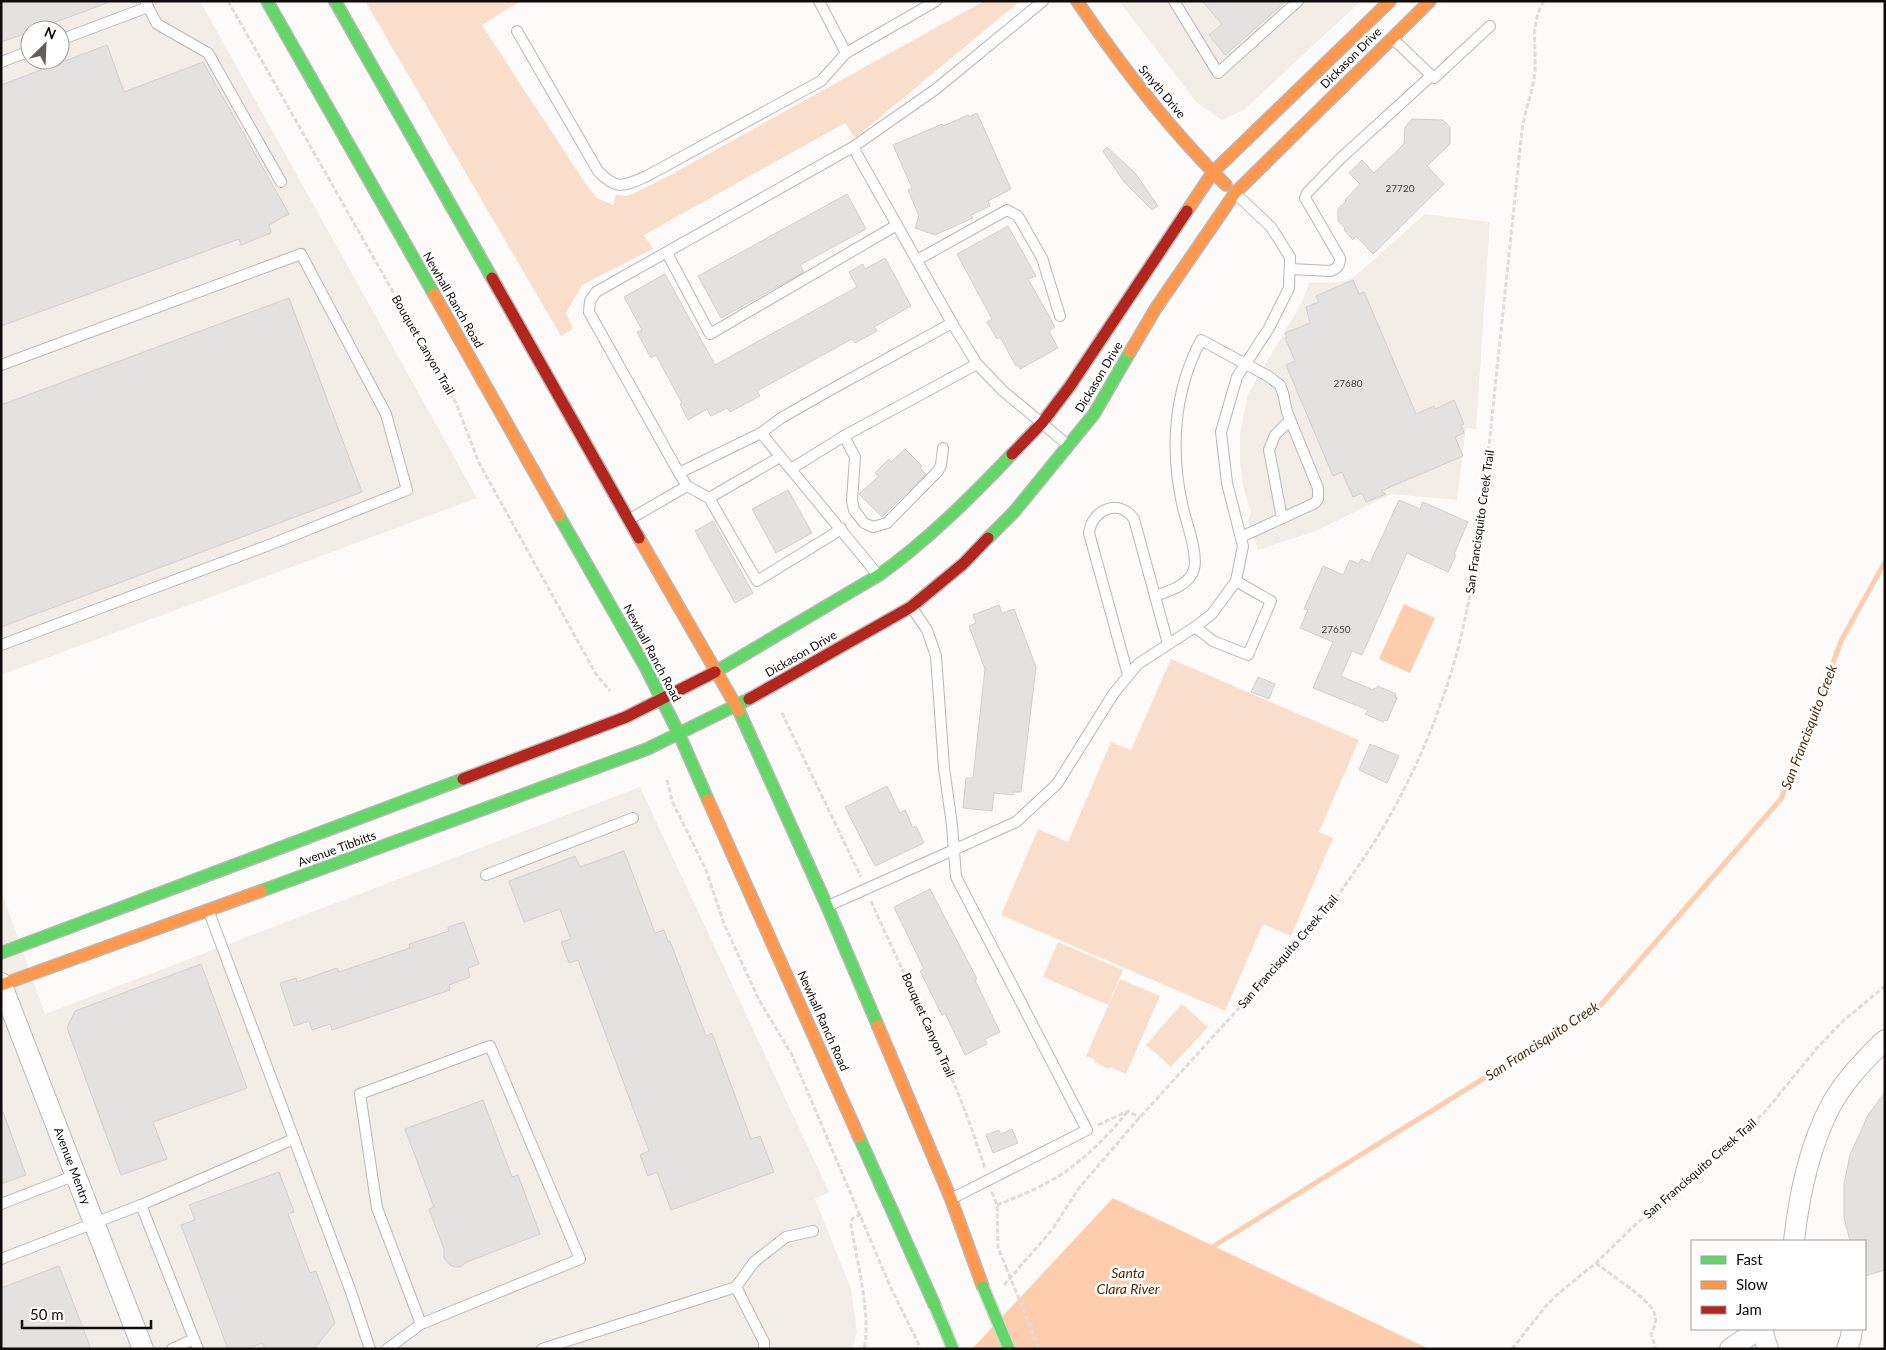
<svg xmlns="http://www.w3.org/2000/svg" width="1886" height="1350" viewBox="0 0 1886 1350" font-family="Lato,sans-serif">
  <style>
    .built { fill: #f3ede8; fill-rule: evenodd }
    .green { fill: #fadecc }
    .water { fill: #fdcdad }
    .lines { fill: none; stroke-linecap: round; stroke-linejoin: round }
    .stream { stroke: #fdcdad; stroke-width: 5 }
    .building { fill: #e4e2e0; stroke: #d2d0ce }
    .lane-casing { stroke: #b9b7b6; stroke-width: 12 }
    .street-casing { stroke: #b9b7b6; stroke-width: 22 }
    .fast-casing { stroke: #b9b7b6; stroke-width: 14 }
    .slow-casing { stroke: #b9b7b6; stroke-width: 14 }
    .jam-casing { stroke: #b9b7b6; stroke-width: 14 }
    .path { stroke: #dedcdc; stroke-width: 3; stroke-dasharray: 5 2.5; stroke-linecap: butt }
    .lane { stroke: #fffefe; stroke-width: 10 }
    .street { stroke: #fffefe; stroke-width: 20 }
    .fast { stroke: #63d668; stroke-width: 11 }
    .slow { stroke: #ff974d; stroke-width: 11 }
    .jam { stroke: #b3261e; stroke-width: 11 }
    .fast-bridge-casing { stroke: #d8d6d5; stroke-width: 14; stroke-linecap: butt }
    .path-bridge { stroke: #dedcdc; stroke-width: 3; stroke-dasharray: 5 2.5; stroke-linecap: butt }
    .fast-bridge { stroke: #63d668; stroke-width: 11 }
    .labels { text-anchor: middle; stroke-width: 5; stroke-linejoin: round; paint-order: stroke }
    .number-label { font-size: 10px; fill: #444240 }
    .street-label { font-size: 12px; fill: #0e0b0a; stroke: #fff }
    .water-label { font-size: 14px; font-style: italic; fill: #522805; stroke: #fff }
  </style>
  <rect width="100%" height="100%" fill="#fdfbf9"/>
  <g class="built">
    <path d="M 1,1 L 200,1 L 477,498 L 1,675 ZM 30,30 L 60,30 L 60,60 L 30,60 Z"/>
    <path d="M 1119,1 L 1361,1 L 1245,109 L 1222,120 L 1197,103 Z"/>
    <path d="M 1425,214 L 1490,222 L 1476,429 L 1466,428 L 1457,500 L 1391,494 L 1316,531 L 1258,550 L 1248,521 L 1251,512 L 1243,486 L 1240,463 L 1240,432 L 1248,394 L 1302,302 L 1309,283 L 1340,282 L 1353,278 Z"/>
    <path d="M 640,787 L 829,1192 L 815,1199 L 851,1289 L 857,1332 L 852,1349 L 1,1349 L 1,890 L 45,1014 Z"/>
  </g>
  <g class="green">
    <path d="M 365,1 L 521,1 L 482,25 L 585,183 L 597,198 L 613,205 L 616,195 L 628,196 L 663,179 L 984,1 L 1020,1 L 855,138 L 845,123 L 644,235 L 653,249 L 582,285 L 566,313 L 573,329 L 561,336 Z"/>
    <path d="M 1171,659 L 1359,740 L 1319,832 L 1333,838 L 1291,936 L 1263,924 L 1225,1011 L 1001,915 L 1038,829 L 1068,842 L 1111,742 L 1131,750 Z"/>
    <path d="M 1058,942 L 1123,970 L 1108,1005 L 1043,977 Z"/>
    <path d="M 1120,979 L 1160,996 L 1126,1074 L 1110,1067 L 1108,1069 L 1094,1062 L 1095,1060 L 1086,1056 Z"/>
    <path d="M 1182,1004 L 1208,1027 L 1171,1067 L 1146,1045 Z"/>
  </g>
  <g class="water">
    <path d="M 1404,604 L 1435,618 L 1410,673 L 1379,659 Z"/>
    <path d="M 1113,1198 L 1429,1349 L 972,1349 Z"/>
  </g>
  <g class="lines">
    <path class="stream" d="M 1209,1249 L 1599,1007 L 1781,799 L 1842,639 L 1885,562"/>
  </g>
  <g class="building">
    <path d="M 1,1 L 107,1 L 107,3 L 34,30 L 30,30 L 30,32 L 1,42 Z"/>
    <path d="M 1202,1 L 1286,1 L 1225,55 L 1209,35 L 1222,24 Z"/>
    <path d="M 107,45 L 124,92 L 203,62 L 289,214 L 269,225 L 271,233 L 241,245 L 239,239 L 1,326 L 1,85 Z"/>
    <path d="M 977,113 L 1011,189 L 988,201 L 990,206 L 971,215 L 973,218 L 935,235 L 915,228 L 919,216 L 908,190 L 912,188 L 893,145 L 942,124 L 943,126 L 968,115 L 969,117 Z"/>
    <path d="M 1412,119 L 1443,120 L 1450,127 L 1450,144 L 1427,166 L 1444,184 L 1373,254 L 1356,236 L 1353,240 L 1344,230 L 1345,228 L 1338,221 L 1338,209 L 1346,201 L 1345,200 L 1360,184 L 1349,173 L 1362,160 L 1374,173 L 1404,144 L 1405,127 Z"/>
    <path d="M 1107,147 L 1135,173 L 1158,206 L 1152,210 L 1124,182 L 1103,151 Z"/>
    <path d="M 847,194 L 866,229 L 800,265 L 804,272 L 721,318 L 698,276 Z"/>
    <path d="M 1008,226 L 1036,276 L 1028,279 L 1055,327 L 1049,331 L 1058,348 L 1020,369 L 1017,365 L 1016,366 L 1000,337 L 997,339 L 987,322 L 992,319 L 957,254 Z"/>
    <path d="M 885,258 L 911,306 L 874,327 L 877,331 L 855,343 L 852,339 L 757,391 L 760,396 L 730,412 L 727,408 L 711,416 L 707,409 L 688,420 L 680,404 L 682,403 L 656,355 L 651,358 L 637,332 L 642,330 L 624,297 L 665,274 L 715,365 L 857,287 L 849,272 L 863,264 L 865,269 Z"/>
    <path d="M 1353,280 L 1359,294 L 1364,292 L 1416,414 L 1434,406 L 1435,409 L 1454,400 L 1464,424 L 1461,425 L 1464,433 L 1455,437 L 1463,456 L 1381,491 L 1386,494 L 1366,502 L 1362,493 L 1353,497 L 1342,472 L 1333,476 L 1286,365 L 1295,361 L 1285,338 L 1287,338 L 1285,333 L 1310,323 L 1306,307 L 1319,302 L 1316,296 Z"/>
    <path d="M 289,298 L 362,492 L 1,627 L 1,405 Z"/>
    <path d="M 905,449 L 922,466 L 920,468 L 926,474 L 882,517 L 859,494 L 879,476 L 875,473 L 889,459 L 891,462 Z"/>
    <path d="M 788,490 L 812,533 L 776,553 L 752,509 Z"/>
    <path d="M 1399,500 L 1420,509 L 1423,502 L 1468,522 L 1454,554 L 1456,555 L 1448,572 L 1407,553 L 1362,655 L 1352,651 L 1341,676 L 1373,690 L 1374,688 L 1376,689 L 1378,686 L 1396,694 L 1395,697 L 1397,698 L 1387,721 L 1384,720 L 1383,722 L 1365,714 L 1368,710 L 1313,688 L 1333,642 L 1300,628 L 1308,610 L 1304,609 L 1323,566 L 1343,575 L 1350,560 L 1359,564 L 1361,559 L 1370,563 Z"/>
    <path d="M 713,521 L 753,593 L 735,603 L 695,531 Z"/>
    <path d="M 999,605 L 1002,613 L 1014,609 L 1036,667 L 1021,792 L 1013,792 L 1013,795 L 994,793 L 992,811 L 963,808 L 966,778 L 973,778 L 985,669 L 969,626 L 976,623 L 973,615 Z"/>
    <path d="M 1258,677 L 1275,684 L 1269,699 L 1251,692 Z"/>
    <path d="M 1370,744 L 1399,756 L 1387,783 L 1359,770 Z"/>
    <path d="M 887,786 L 900,813 L 905,810 L 913,828 L 916,826 L 924,843 L 875,866 L 845,807 Z"/>
    <path d="M 624,851 L 655,933 L 664,930 L 668,942 L 670,941 L 706,1036 L 712,1033 L 751,1139 L 760,1136 L 774,1172 L 671,1210 L 657,1172 L 648,1176 L 640,1155 L 649,1151 L 578,960 L 569,963 L 561,942 L 571,939 L 560,909 L 524,922 L 509,881 L 575,856 L 580,867 Z"/>
    <path d="M 930,889 L 977,979 L 975,980 L 1000,1032 L 985,1039 L 987,1044 L 965,1055 L 945,1013 L 942,1015 L 920,971 L 924,969 L 894,907 Z"/>
    <path d="M 464,922 L 479,964 L 468,968 L 470,977 L 449,985 L 450,990 L 332,1030 L 330,1024 L 312,1030 L 309,1021 L 294,1026 L 280,983 L 296,978 L 297,982 L 337,968 L 339,972 L 410,948 L 409,944 L 449,931 L 448,927 Z"/>
    <path d="M 201,964 L 247,1088 L 153,1122 L 167,1159 L 121,1175 L 67,1028 L 75,1011 Z"/>
    <path d="M 1885,1092 L 1885,1270 L 1865,1276 L 1865,1241 L 1850,1241 L 1844,1217 L 1844,1184 L 1850,1155 L 1868,1115 Z"/>
    <path d="M 483,1100 L 512,1177 L 518,1175 L 540,1234 L 467,1262 L 460,1267 L 455,1267 L 450,1265 L 444,1258 L 444,1249 L 429,1209 L 434,1207 L 405,1129 Z"/>
    <path d="M 1,1112 L 3,1112 L 26,1175 L 1,1184 Z"/>
    <path d="M 1012,1129 L 1018,1143 L 993,1153 L 986,1135 L 999,1130 L 1001,1134 Z"/>
    <path d="M 279,1172 L 294,1212 L 288,1214 L 310,1273 L 316,1271 L 335,1323 L 314,1349 L 265,1349 L 262,1343 L 246,1349 L 228,1349 L 181,1225 L 195,1220 L 189,1205 Z"/>
    <path d="M 59,1266 L 91,1349 L 1,1349 L 1,1288 Z"/>
  </g>
  <g class="lines">
    <g class="lane-casing">
      <g id="lane">
        <path d="M 819,1 L 846,53"/>
        <path d="M 1174,1 L 1218,73 L 1298,1"/>
        <path d="M 148,7 L 157,24 L 208,53 L 281,182"/>
        <path d="M 517,31 L 598,171 C 617,191 624,186 647,176 L 821,81 L 846,53 L 936,1"/>
        <path d="M 1392,38 L 1434,78 L 1490,26"/>
        <path d="M 60,40 L 148,7 L 146,3"/>
        <path d="M 1,62 L 30,51"/>
        <path d="M 853,147 L 952,323 L 977,364 L 1003,391 L 1068,445"/>
        <path d="M 667,253 L 710,334 L 897,225"/>
        <path d="M 917,260 L 1007,210 L 1018,216 L 1042,258 L 1060,316"/>
        <path d="M 1290,269 L 1331,271 C 1338,268 1340,265 1340,258 L 1305,198 L 1307,193 L 1341,158 L 1431,76"/>
        <path d="M 1,365 L 301,254 L 386,414 L 407,490 L 277,542 L 1,645"/>
        <path d="M 761,433 L 878,575"/>
        <path d="M 844,436 L 855,457 L 852,501 L 854,510 L 864,523 L 873,527 L 887,523 L 938,471 L 941,465 L 943,448"/>
        <path d="M 780,457 L 709,498 L 757,581 L 832,535 L 841,528"/>
        <path d="M 791,469 L 844,436 L 977,364"/>
        <path d="M 679,473 L 761,433 L 781,418 L 832,389 L 952,323"/>
        <path d="M 709,498 L 687,486 L 679,473 L 589,312 L 590,301 L 596,292 L 853,147 L 936,89 L 1043,1"/>
        <path d="M 1282,518 L 1269,450 L 1275,435 L 1290,420"/>
        <path d="M 630,519 L 687,486"/>
        <path d="M 912,608 L 927,630 L 936,656 L 944,768 L 952,825 L 956,877 L 1087,1130 L 951,1199"/>
        <path d="M 1195,627 L 1213,641 L 1248,655 L 1271,601 L 1236,581"/>
        <path d="M 1168,644 L 1155,596 C 1169,591 1190,585 1194,569 C 1198,554 1187,524 1183,508 C 1170,452 1173,393 1201,340 L 1268,376 L 1280,385 L 1283,393 L 1287,412 L 1318,488 L 1318,499 L 1315,503 L 1241,537"/>
        <path d="M 1128,675 L 1089,533 C 1092,509 1119,498 1134,519 L 1155,596"/>
        <path d="M 486,875 L 633,818"/>
        <path d="M 828,906 L 1016,822 L 1057,784 L 1114,693 L 1138,664 L 1195,627 L 1212,614 L 1236,581 L 1243,546 L 1227,483 L 1221,432 L 1237,377 L 1269,328 L 1289,288 L 1290,257 L 1271,227 L 1237,195"/>
        <path d="M 294,1139 L 351,1292 L 370,1349"/>
        <path d="M 1,1204 L 76,1175"/>
        <path d="M 141,1205 L 194,1339 L 172,1349"/>
        <path d="M 1,1259 L 141,1205 L 294,1139 L 209,912"/>
        <path d="M 736,1287 L 754,1262 L 786,1237 L 813,1231"/>
        <path d="M 194,1339 L 198,1349"/>
        <path d="M 387,1349 L 421,1324 L 580,1259 L 490,1046 L 360,1094 L 377,1208 L 421,1324"/>
        <path d="M 542,1349 L 736,1287 L 764,1342 L 764,1349"/>
      </g>
    </g>
    <g class="street-casing">
      <g id="street">
        <path d="M 1,983 L 143,1349"/>
        <path d="M 1794,1241 C 1799,1195 1809,1147 1831,1105 C 1844,1081 1865,1059 1885,1040"/>
        <path d="M 1763,1329 L 1764,1337 L 1768,1349"/>
        <path d="M 1730,1349 L 1759,1329"/>
        <path d="M 1847,1349 L 1851,1337 L 1852,1329"/>
      </g>
    </g>
    <g class="fast-casing">
      <g id="fast">
        <path d="M 267,1 L 434,294"/>
        <path d="M 335,1 L 492,278"/>
        <path d="M 559,516 L 646,668 L 679,734 L 708,800"/>
        <path d="M 988,538 L 1014,512 L 1094,414 L 1130,352"/>
        <path d="M 715,672 L 879,575 C 927,541 972,496 1012,454"/>
        <path d="M 739,711 L 827,906 L 878,1026"/>
        <path d="M 261,891 L 647,749 L 749,699"/>
        <path d="M 1,953 L 463,779"/>
        <path d="M 859,1137 L 935,1306"/>
      </g>
    </g>
    <g class="slow-casing">
      <g id="slow">
        <path d="M 1077,1 C 1121,66 1170,130 1226,185"/>
        <path d="M 1187,211 L 1213,172 L 1390,1"/>
        <path d="M 434,294 L 559,516"/>
        <path d="M 1130,352 L 1156,308 L 1235,193 L 1430,1"/>
        <path d="M 639,538 L 739,711"/>
        <path d="M 708,800 L 859,1137"/>
        <path d="M 1,985 L 261,891"/>
        <path d="M 878,1026 L 951,1199 L 983,1287"/>
      </g>
    </g>
    <g class="jam-casing">
      <g id="jam">
        <path d="M 492,278 L 639,538"/>
        <path d="M 1012,454 L 1042,423 L 1070,386 L 1187,211"/>
        <path d="M 749,699 L 911,607 L 963,564 L 988,538"/>
        <path d="M 463,779 L 626,717 L 715,672"/>
      </g>
    </g>
    <g class="path">
      <path d="M 228,1 L 456,403 L 479,463 L 596,674 L 610,691"/>
      <path d="M 782,713 L 861,877"/>
      <path d="M 667,780 L 672,801 L 706,870 L 724,924 L 759,1000 L 792,1055 L 890,1286 L 921,1349"/>
      <path d="M 871,901 C 910,990 957,1076 985,1169"/>
      <path d="M 1098,1125 L 1128,1111 L 1140,1118"/>
      <path d="M 992,1192 L 997,1205 L 998,1248 L 1006,1267"/>
      <path d="M 997,1205 C 1020,1196 1054,1182 1073,1166 C 1094,1150 1112,1131 1128,1111"/>
      <path d="M 861,1214 L 852,1219 L 851,1225 C 856,1256 872,1320 864,1349"/>
      <path d="M 1596,1263 C 1609,1274 1647,1297 1654,1312 C 1657,1320 1655,1327 1651,1334 L 1656,1349"/>
      <path d="M 1004,1285 L 1052,1230 L 1079,1188 L 1133,1125 L 1326,912 C 1349,880 1372,848 1391,814 C 1419,763 1442,708 1457,652 C 1466,619 1472,585 1478,551 L 1522,130 C 1525,109 1534,89 1535,69 C 1536,45 1530,23 1544,1"/>
      <path d="M 1512,1349 L 1546,1306 L 1560,1292 L 1596,1263 L 1635,1225 L 1764,1113 L 1817,1048 L 1843,1021 L 1885,986"/>
    </g>
    <use href="#lane" class="lane"/>
    <use href="#street" class="street"/>
    <use href="#fast" class="fast"/>
    <use href="#slow" class="slow"/>
    <use href="#jam" class="jam"/>
    <g class="fast-bridge-casing">
      <g id="fast-bridge">
        <path d="M 983,1287 L 1009,1349"/>
        <path d="M 935,1306 L 953,1349"/>
      </g>
    </g>
    <path class="path-bridge" d="M 1006,1267 L 1039,1349"/>
    <use href="#fast-bridge" class="fast-bridge"/>
  </g>
  <g class="labels">
    <g class="number-label">
      <text x="1400" y="192">27720</text>
      <text x="1348" y="387">27680</text>
      <text x="1336" y="633">27650</text>
    </g>
    <g class="street-label">
      <text transform="translate(1351 58) rotate(-45)" y="4">Dickason Drive</text>
      <text transform="translate(1162 92) rotate(50)" y="4">Smyth Drive</text>
      <text transform="translate(453 300) rotate(60)" y="4">Newhall Ranch Road</text>
      <text transform="translate(423 345) rotate(60)" y="4">Bouquet Canyon Trail</text>
      <text transform="translate(1099 377) rotate(-59)" y="4">Dickason Drive</text>
      <text transform="translate(1480 522) rotate(-82)" y="4">San Francisquito Creek Trail</text>
      <text transform="translate(652 653) rotate(62)" y="4">Newhall Ranch Road</text>
      <text transform="translate(801 654) rotate(-30)" y="4">Dickason Drive</text>
      <text transform="translate(337 849) rotate(-20)" y="4">Avenue Tibbitts</text>
      <text transform="translate(1288 952) rotate(-49)" y="4">San Francisquito Creek Trail</text>
      <text transform="translate(823 1021) rotate(66)" y="4">Newhall Ranch Road</text>
      <text transform="translate(928 1025) rotate(66)" y="4">Bouquet Canyon Trail</text>
      <text transform="translate(72 1166) rotate(69)" y="4">Avenue Mentry</text>
      <text transform="translate(1700 1169) rotate(-41)" y="4">San Francisquito Creek Trail</text>
    </g>
    <g class="water-label">
      <text transform="translate(1809 727) rotate(-69)" y="5">San Francisquito Creek</text>
      <text transform="translate(1542 1041) rotate(-33)" y="5">San Francisquito Creek</text>
      <text x="1128" y="1278">Santa<tspan x="1128" dy="16">Clara River</tspan></text>
    </g>
  </g>
  <rect width="1886" height="1350" fill="none" stroke="#0e0b0a" stroke-width="5"/>
  <rect x="1691" y="1240" width="175" height="90" fill="#ffffff" stroke="#9f9d9d"/>
  <rect x="1701" y="1256" width="25" height="8" fill="#63d668" stroke="#9f9d9d"/>
  <text x="1736" y="1265" font-size="15" fill="#0e0b0a">Fast</text>
  <rect x="1701" y="1281" width="25" height="8" fill="#ff974d" stroke="#9f9d9d"/>
  <text x="1736" y="1290" font-size="15" fill="#0e0b0a">Slow</text>
  <rect x="1701" y="1306" width="25" height="8" fill="#b3261e" stroke="#9f9d9d"/>
  <text x="1736" y="1315" font-size="15" fill="#0e0b0a">Jam</text>
  <g transform="translate(45 45) rotate(24)"><circle r="24" fill="#ffffff" stroke="#9f9d9d"/>
  <path d="M0-4L9 19L0 12L-9 19Z" fill="#625f5e"/>
  <text y="-8" font-size="14" font-weight="bold" text-anchor="middle" fill="#0e0b0a">N</text>
  </g>
  <path d="M22 1320v8h129v-8" fill="none" stroke="#0e0b0a" stroke-width="2.5"/>
  <text x="30" y="1320" font-size="15" fill="#0e0b0a" stroke="#ffffff" stroke-width="4" paint-order="stroke">50 m</text>
</svg>
